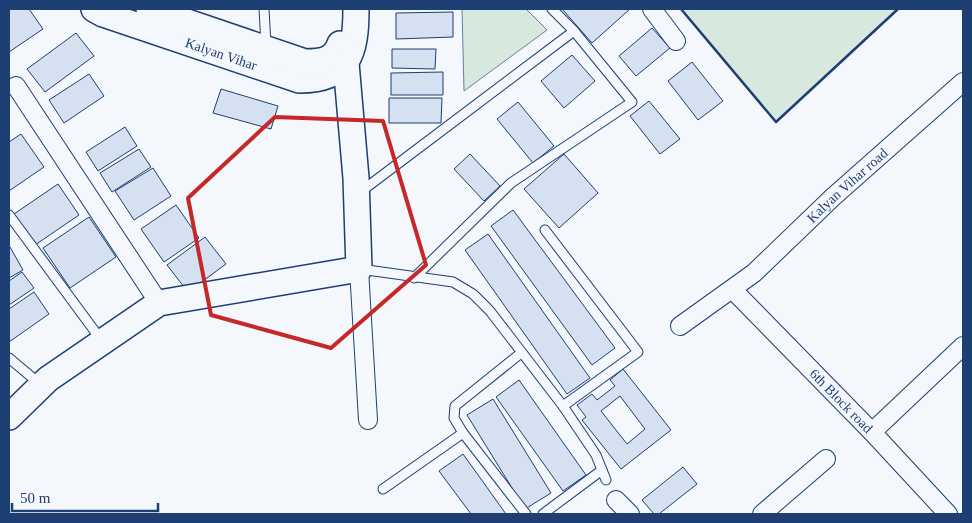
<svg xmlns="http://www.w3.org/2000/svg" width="972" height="523" viewBox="0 0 972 523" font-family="Georgia,serif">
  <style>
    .green { fill: #d7e8df; stroke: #687fa3 }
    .building { fill: #d5e0f0; stroke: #1d3f73; fill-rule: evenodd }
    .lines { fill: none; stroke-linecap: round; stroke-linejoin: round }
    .lane-casing { stroke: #1d3f73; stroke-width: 11 }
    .street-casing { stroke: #1d3f73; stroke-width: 20 }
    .secondary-casing { stroke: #1d3f73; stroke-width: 28 }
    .lane { stroke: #f4f7fb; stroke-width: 9 }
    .street { stroke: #f4f7fb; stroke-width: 18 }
    .secondary { stroke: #f4f7fb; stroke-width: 25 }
    .wall { stroke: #1d3f73; stroke-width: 2.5 }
    .marked { fill: none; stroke: #c62828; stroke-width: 4; stroke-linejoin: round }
    .labels { text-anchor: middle; stroke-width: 4; stroke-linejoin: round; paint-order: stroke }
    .street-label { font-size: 14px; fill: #1d3f73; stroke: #f4f7fb }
  </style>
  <rect width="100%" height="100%" fill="#f4f7fb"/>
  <g class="green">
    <path d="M 462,9 L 526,9 L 547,30 L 464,91 Z"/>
    <path d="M 681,9 L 898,9 L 776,122 Z"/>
  </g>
  <g class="building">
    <path d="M 9,9 L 29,9 L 43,29 L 9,52 Z"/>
    <path d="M 565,9 L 630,9 L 592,43 L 563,10 Z"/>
    <path d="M 453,12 L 453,37 L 396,39 L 396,13 Z"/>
    <path d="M 652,28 L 670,48 L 636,76 L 619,56 Z"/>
    <path d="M 76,33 L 94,56 L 45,92 L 27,69 Z"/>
    <path d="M 392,49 L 436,49 L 435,69 L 392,68 Z"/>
    <path d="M 572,55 L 595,81 L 564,108 L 541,81 Z"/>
    <path d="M 692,62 L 723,101 L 698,120 L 668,81 Z"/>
    <path d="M 443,72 L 443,95 L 391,95 L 391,73 Z"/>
    <path d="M 89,74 L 104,96 L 64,123 L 49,100 Z"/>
    <path d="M 221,89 L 278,106 L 271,129 L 213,113 Z"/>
    <path d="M 389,98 L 442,98 L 441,123 L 389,123 Z"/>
    <path d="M 649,101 L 680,139 L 660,154 L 630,116 Z"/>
    <path d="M 518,102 L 554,146 L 533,163 L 497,119 Z"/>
    <path d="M 125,127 L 137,146 L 98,171 L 86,152 Z"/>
    <path d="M 21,134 L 44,167 L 9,191 L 9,142 Z"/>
    <path d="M 139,149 L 151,167 L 112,192 L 100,173 Z"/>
    <path d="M 470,154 L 500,186 L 484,201 L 454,169 Z"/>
    <path d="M 564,154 L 598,193 L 559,228 L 524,189 Z"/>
    <path d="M 153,168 L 171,196 L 134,220 L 115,191 Z"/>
    <path d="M 58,184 L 79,215 L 35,245 L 14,214 Z"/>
    <path d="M 176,205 L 199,238 L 164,262 L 141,229 Z"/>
    <path d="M 513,210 L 615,348 L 592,365 L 491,226 Z"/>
    <path d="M 89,217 L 116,257 L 70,288 L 43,248 Z"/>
    <path d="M 488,234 L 590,378 L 567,394 L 465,250 Z"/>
    <path d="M 205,237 L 226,264 L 188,292 L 167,265 Z"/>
    <path d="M 10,247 L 23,270 L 9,278 L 9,248 Z"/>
    <path d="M 22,272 L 34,288 L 9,305 L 9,281 Z"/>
    <path d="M 34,292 L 49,314 L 9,342 L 9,309 Z"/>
    <path d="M 623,369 L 671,430 L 621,469 L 582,420 L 586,417 L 577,405 L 592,394 L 597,400 L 615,386 L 610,380 ZM 620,396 L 645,429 L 627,444 L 601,411 Z"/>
    <path d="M 519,380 L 586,475 L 563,491 L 496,397 Z"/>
    <path d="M 493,399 L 551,493 L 525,509 L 467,415 Z"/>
    <path d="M 463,454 L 506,514 L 471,514 L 439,471 Z"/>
    <path d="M 683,467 L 697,484 L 659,514 L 654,514 L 642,500 Z"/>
  </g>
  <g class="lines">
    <g class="lane-casing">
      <g id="lane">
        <path d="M 264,9 L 266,45"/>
        <path d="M 359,193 L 574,31 L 552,9"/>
        <path d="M 9,215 L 102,341"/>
        <path d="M 545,230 L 638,352 L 563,406"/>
        <path d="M 360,269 L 453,282 L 473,294 L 490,311 L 563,406 L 596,455 L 606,480"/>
        <path d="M 414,278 L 511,183 L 632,102 L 574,31"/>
        <path d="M 521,353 L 455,406 L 454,418 L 463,433 L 526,514"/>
        <path d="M 9,358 L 41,385"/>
        <path d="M 383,489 L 463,433"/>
        <path d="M 543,514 L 602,470"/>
      </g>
    </g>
    <g class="street-casing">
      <g id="street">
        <path d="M 652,9 L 676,41"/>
        <path d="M 16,86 L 159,303"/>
        <path d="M 359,269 L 368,420"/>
        <path id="s1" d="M 733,290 L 872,432 L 948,514"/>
        <path id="s2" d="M 680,326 L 754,273 L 833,197 L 963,82"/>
        <path d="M 872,432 L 963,346"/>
        <path d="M 616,500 L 630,514"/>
        <path d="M 762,514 L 826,459"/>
      </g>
    </g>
    <g class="secondary-casing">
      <g id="secondary">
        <path id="s3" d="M 94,9 L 103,14 L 299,80 C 349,80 356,53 356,9"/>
        <path d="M 149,9 L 305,62 C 321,62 334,61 340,44"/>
        <path d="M 9,417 L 48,379 L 159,303 L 359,269 L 356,178 L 346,63"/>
      </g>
    </g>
    <use href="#lane" class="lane"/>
    <use href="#street" class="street"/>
    <use href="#secondary" class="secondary"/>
    <path class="wall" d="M 681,9 L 776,122 L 898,9"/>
  </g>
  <path class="marked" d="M 275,117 L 383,121 L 426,265 L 331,348 L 211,315 L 188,198 Z"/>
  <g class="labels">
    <g class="street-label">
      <text dy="5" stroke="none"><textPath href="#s3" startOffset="135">Kalyan Vihar</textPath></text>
      <text dy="5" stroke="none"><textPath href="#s2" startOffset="219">Kalyan Vihar road</textPath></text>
      <text dy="5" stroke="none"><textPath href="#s1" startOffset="155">6th Block road</textPath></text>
    </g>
  </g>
  <rect width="972" height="523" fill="none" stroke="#1d3f73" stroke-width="20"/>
  <path d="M12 503v8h146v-8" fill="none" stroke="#1d3f73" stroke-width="2.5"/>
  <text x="20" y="503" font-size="15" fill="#1d3f73" stroke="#f4f7fb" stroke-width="4" paint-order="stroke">50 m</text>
</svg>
